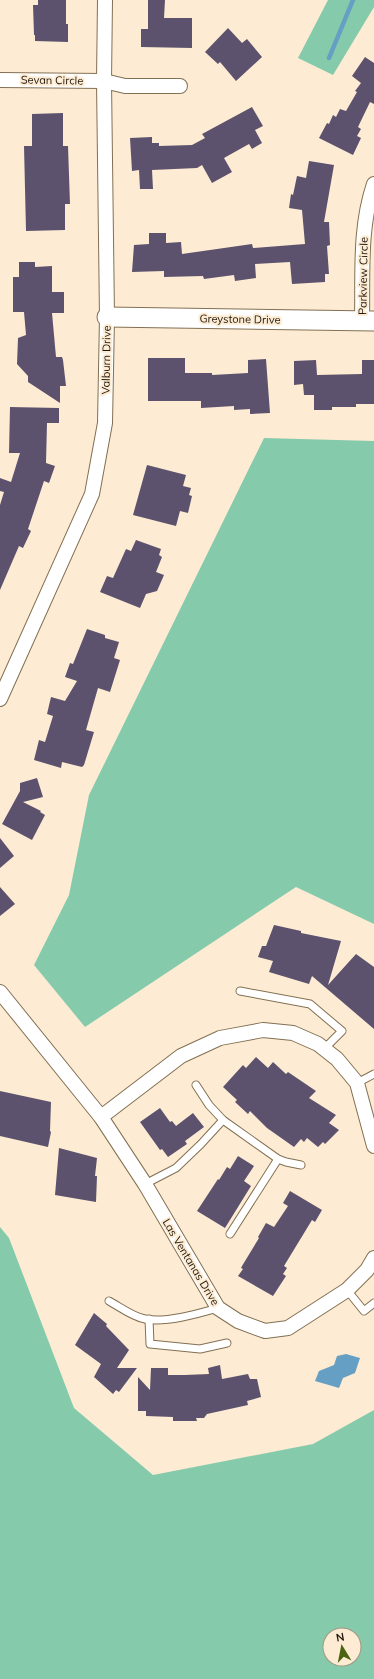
<svg xmlns="http://www.w3.org/2000/svg" width="374" height="1679" viewBox="0 0 374 1679" font-family="Mulish,sans-serif">
  <style>
    .forest { fill: #86caac; fill-rule: evenodd }
    .water { fill: #669fc4 }
    .lines { fill: none; stroke-linecap: round; stroke-linejoin: round }
    .stream { stroke: #669fc4; stroke-width: 4.5 }
    .building { fill: #5c526e }
    .lane-casing { stroke: #827053; stroke-width: 9 }
    .street-casing { stroke: #827053; stroke-width: 16 }
    .secondary-casing { stroke: #827053; stroke-width: 21 }
    .lane { stroke: #fff; stroke-width: 7 }
    .street { stroke: #fff; stroke-width: 14 }
    .secondary { stroke: #fff; stroke-width: 19 }
    .labels { text-anchor: middle; stroke-width: 4; stroke-linejoin: round; paint-order: stroke }
    .street-label { font-size: 11px; fill: #1f170c; stroke: #fdecd3 }
  </style>
  <rect width="100%" height="100%" fill="#fdecd3"/>
  <g class="forest">
    <path d="M 328,0 L 374,0 L 374,7 L 333,75 L 298,58 Z"/>
    <path d="M 264,438 L 374,441 L 374,924 L 296,887 L 85,1027 L 34,965 L 69,895 L 89,795 Z"/>
    <path d="M 0,1227 L 9,1238 L 74,1408 L 153,1475 L 313,1444 L 374,1410 L 374,1679 L 0,1679 ZM 330,1635 L 354,1635 L 354,1659 L 330,1659 Z"/>
  </g>
  <path class="water" d="M 346,1354 L 360,1358 L 355,1373 L 343,1378 L 339,1388 L 315,1381 L 319,1371 L 334,1365 L 337,1356 Z"/>
  <g class="lines">
    <path class="stream" d="M 329,58 L 353,0"/>
  </g>
  <g class="building">
    <path d="M 38,0 L 66,0 L 66,24 L 68,24 L 68,42 L 35,41 L 35,35 L 34,35 L 33,5 L 38,5 Z"/>
    <path d="M 148,0 L 165,0 L 164,18 L 192,18 L 192,48 L 141,47 L 141,29 L 148,29 Z"/>
    <path d="M 228,28 L 242,43 L 247,39 L 262,57 L 236,81 L 220,62 L 218,64 L 205,52 Z"/>
    <path d="M 365,57 L 374,63 L 374,104 L 370,102 L 358,127 L 361,129 L 357,136 L 361,138 L 353,155 L 319,138 L 327,123 L 329,124 L 333,115 L 336,117 L 340,109 L 346,111 L 357,92 L 355,91 L 361,83 L 352,76 Z"/>
    <path d="M 252,107 L 263,126 L 255,130 L 262,143 L 252,149 L 249,144 L 224,158 L 232,172 L 212,183 L 202,165 L 197,168 L 152,170 L 153,189 L 140,189 L 139,170 L 132,171 L 130,138 L 152,137 L 152,143 L 159,143 L 159,146 L 192,145 L 205,138 L 202,134 Z"/>
    <path d="M 63,113 L 63,146 L 68,146 L 70,204 L 65,204 L 65,230 L 26,231 L 24,146 L 32,146 L 32,114 Z"/>
    <path d="M 309,161 L 334,165 L 324,222 L 329,222 L 330,245 L 327,246 L 329,274 L 325,274 L 325,282 L 292,284 L 290,262 L 255,264 L 256,278 L 235,281 L 234,275 L 204,279 L 203,276 L 164,277 L 164,271 L 132,272 L 134,245 L 149,244 L 149,233 L 166,233 L 166,243 L 181,242 L 182,254 L 252,244 L 253,248 L 305,244 L 302,210 L 289,208 L 291,194 L 293,195 L 297,176 L 306,178 Z"/>
    <path d="M 19,262 L 35,262 L 35,267 L 52,266 L 52,292 L 64,292 L 64,313 L 52,313 L 56,357 L 62,357 L 63,360 L 66,386 L 60,386 L 60,403 L 28,382 L 28,376 L 17,364 L 18,338 L 26,335 L 24,312 L 13,312 L 13,277 L 19,277 Z"/>
    <path d="M 148,358 L 185,358 L 185,373 L 212,373 L 212,375 L 248,373 L 248,360 L 266,359 L 270,413 L 250,414 L 250,409 L 234,410 L 234,406 L 201,408 L 201,401 L 148,401 Z"/>
    <path d="M 316,360 L 317,375 L 362,374 L 362,360 L 374,360 L 374,404 L 356,404 L 356,407 L 332,407 L 332,410 L 314,410 L 314,395 L 304,395 L 303,384 L 294,385 L 294,361 Z"/>
    <path d="M 10,407 L 59,408 L 59,423 L 47,423 L 46,463 L 55,466 L 49,483 L 44,481 L 28,529 L 31,531 L 23,548 L 19,546 L 0,590 L 0,505 L 4,492 L 0,491 L 0,478 L 11,482 L 20,453 L 9,453 Z"/>
    <path d="M 147,465 L 186,475 L 183,486 L 191,488 L 189,495 L 192,496 L 188,513 L 180,511 L 176,526 L 133,515 Z"/>
    <path d="M 136,540 L 161,549 L 159,555 L 162,557 L 156,572 L 164,575 L 157,591 L 146,594 L 140,608 L 100,592 L 107,576 L 113,578 L 126,549 L 131,551 Z"/>
    <path d="M 87,629 L 105,635 L 105,638 L 119,642 L 114,658 L 120,660 L 110,692 L 98,688 L 86,730 L 94,732 L 84,765 L 82,767 L 62,762 L 61,768 L 34,760 L 39,740 L 45,742 L 53,716 L 47,714 L 51,697 L 65,701 L 77,681 L 65,677 L 70,663 L 73,664 Z"/>
    <path d="M 37,778 L 43,797 L 23,802 L 41,811 L 40,812 L 45,815 L 32,840 L 2,824 L 20,791 L 20,783 Z"/>
    <path d="M 0,838 L 14,856 L 0,868 Z"/>
    <path d="M 0,887 L 15,904 L 0,916 Z"/>
    <path d="M 274,925 L 301,931 L 301,933 L 341,941 L 328,985 L 356,954 L 374,967 L 374,1029 L 312,976 L 309,984 L 269,972 L 273,961 L 258,957 L 262,946 L 266,946 Z"/>
    <path d="M 256,1057 L 268,1068 L 273,1062 L 286,1074 L 288,1072 L 316,1091 L 309,1098 L 336,1115 L 329,1123 L 339,1130 L 325,1144 L 323,1142 L 318,1147 L 307,1138 L 304,1142 L 301,1139 L 294,1147 L 267,1128 L 250,1111 L 248,1114 L 235,1102 L 237,1100 L 223,1087 L 243,1065 L 246,1068 Z"/>
    <path d="M 0,1091 L 51,1102 L 50,1131 L 51,1132 L 48,1147 L 0,1136 Z"/>
    <path d="M 160,1108 L 170,1122 L 172,1121 L 176,1126 L 193,1113 L 204,1127 L 185,1141 L 187,1144 L 168,1157 L 162,1149 L 160,1150 L 140,1122 Z"/>
    <path d="M 59,1148 L 97,1158 L 95,1176 L 97,1176 L 96,1202 L 55,1195 Z"/>
    <path d="M 238,1156 L 254,1166 L 244,1181 L 251,1186 L 225,1228 L 197,1211 L 218,1179 L 219,1180 L 227,1167 L 230,1169 Z"/>
    <path d="M 290,1191 L 322,1210 L 315,1222 L 312,1220 L 284,1266 L 287,1268 L 283,1274 L 286,1276 L 273,1296 L 238,1276 L 243,1269 L 241,1268 L 242,1266 L 259,1238 L 258,1237 L 266,1223 L 274,1227 L 288,1206 L 283,1203 Z"/>
    <path d="M 94,1313 L 107,1324 L 106,1326 L 129,1350 L 117,1368 L 137,1368 L 119,1392 L 116,1390 L 113,1394 L 94,1377 L 101,1364 L 75,1345 Z"/>
    <path d="M 220,1365 L 222,1379 L 248,1374 L 250,1379 L 257,1379 L 261,1397 L 247,1401 L 248,1405 L 207,1414 L 204,1418 L 196,1418 L 197,1421 L 173,1421 L 173,1417 L 146,1416 L 146,1411 L 138,1411 L 138,1377 L 150,1390 L 151,1368 L 168,1368 L 168,1375 L 185,1375 L 209,1374 L 208,1368 Z"/>
  </g>
  <g class="lines">
    <g class="lane-casing">
      <g id="lane">
        <path d="M 240,991 L 310,1004 L 342,1031 L 324,1049"/>
        <path d="M 357,1083 L 374,1074"/>
        <path d="M 196,1085 L 209,1105 L 223,1120 L 278,1159 L 286,1162 L 301,1165"/>
        <path d="M 145,1184 L 176,1168 L 201,1144 L 223,1120"/>
        <path d="M 230,1234 L 278,1159"/>
        <path d="M 347,1290 L 364,1311 L 374,1303"/>
        <path d="M 109,1301 C 120,1307 133,1317 145,1319 C 166,1323 197,1314 218,1308"/>
        <path d="M 149,1319 L 150,1344 L 200,1349 L 227,1343"/>
      </g>
    </g>
    <g class="street-casing">
      <g id="street">
        <path d="M 0,80 L 104,81 L 125,86 L 180,86"/>
        <path d="M 362,321 C 363,275 359,228 374,184"/>
        <path d="M 0,699 L 92,494 L 105,423 L 107,317 L 104,81 L 105,0"/>
        <path d="M 0,992 L 101,1117"/>
        <path d="M 374,1146 L 357,1083 L 337,1059 L 318,1044 L 293,1033 L 263,1030 L 220,1038 L 181,1056 L 101,1117 L 145,1184 L 218,1308 L 238,1321 L 265,1331 L 288,1328 L 347,1290 L 367,1270 L 374,1258"/>
      </g>
    </g>
    <g class="secondary-casing">
      <path id="secondary" d="M 107,317 L 374,321"/>
    </g>
    <use href="#lane" class="lane"/>
    <use href="#street" class="street"/>
    <use href="#secondary" class="secondary"/>
  </g>
  <g class="labels">
    <g class="street-label">
      <text transform="translate(52 80) rotate(1)" y="4">Sevan Circle</text>
      <text transform="translate(363 276) rotate(-89)" y="4">Parkview Circle</text>
      <text transform="translate(240 319) rotate(1)" y="4">Greystone Drive</text>
      <text transform="translate(106 360) rotate(-89)" y="4">Valburn Drive</text>
      <text transform="translate(191 1262) rotate(59)" y="4">Las Ventanas Drive</text>
    </g>
  </g>
  <g transform="translate(342 1647) rotate(350)"><circle r="19" fill="#fdecd3" stroke="#a49783"/>
  <path d="M0-3L7 15L0 10L-7 15Z" fill="#4c6412"/>
  <text y="-6" font-size="11" font-weight="bold" text-anchor="middle" fill="#1f170c">N</text>
  </g>
</svg>
